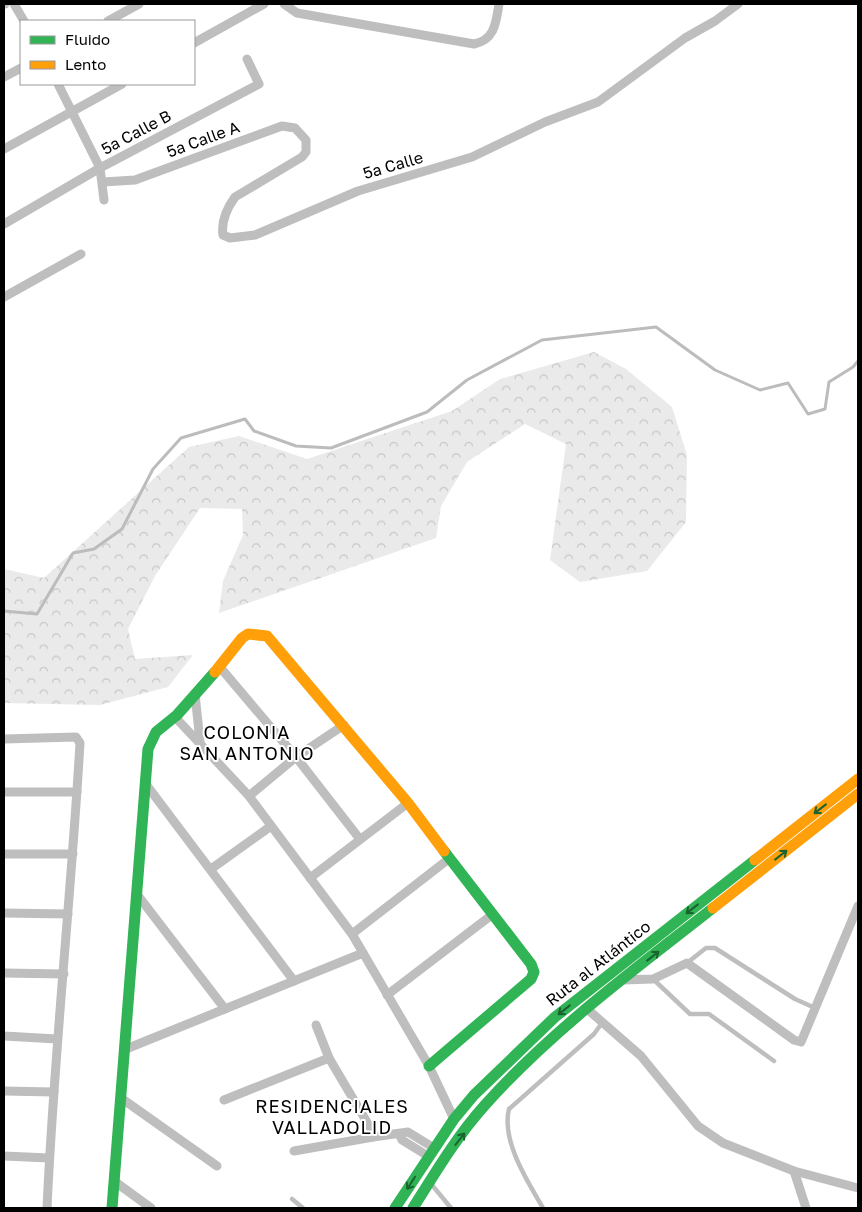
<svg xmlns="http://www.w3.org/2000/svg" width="862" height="1212" viewBox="0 0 862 1212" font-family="'Golos Text',sans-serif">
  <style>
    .forest { fill: url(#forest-crowns) }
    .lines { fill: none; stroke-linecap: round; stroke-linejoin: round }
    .stream { stroke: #bcbcbc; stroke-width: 3 }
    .lane { stroke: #bebebe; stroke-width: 4.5 }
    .street { stroke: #bebebe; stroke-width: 9 }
    .fast { stroke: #30b455; stroke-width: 11 }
    .slow { stroke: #ff9f0a; stroke-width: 11 }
    .oneway { stroke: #1a632f }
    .labels { text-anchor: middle; stroke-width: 4; stroke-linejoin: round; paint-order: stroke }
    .street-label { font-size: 16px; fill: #000; stroke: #fff }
    .neighbourhood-label { font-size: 18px; letter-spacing: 1px; fill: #000; stroke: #fff }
  </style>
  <defs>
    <pattern id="forest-crowns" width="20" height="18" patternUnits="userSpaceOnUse" patternTransform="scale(1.25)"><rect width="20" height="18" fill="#eaeaea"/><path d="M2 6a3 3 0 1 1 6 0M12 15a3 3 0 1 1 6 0" fill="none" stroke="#c7c7c7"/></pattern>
  </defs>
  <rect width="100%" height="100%" fill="#fff"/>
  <path class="forest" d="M 594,352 L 626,369 L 672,407 L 687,455 L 686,522 L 647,571 L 580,582 L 550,560 L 566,444 L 525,424 L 467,462 L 441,506 L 436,538 L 219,613 L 223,581 L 243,535 L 242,509 L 200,508 L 155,576 L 128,629 L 135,659 L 193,655 L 168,687 L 100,705 L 4,703 L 4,569 L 44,578 L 189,447 L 239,436 L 307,459 L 452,411 L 500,379 Z"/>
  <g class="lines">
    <path class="stream" d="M 4,611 L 37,614 L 73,553 L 94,549 L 122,529 L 153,469 L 181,438 L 245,419 L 254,431 L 296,446 L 331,448 L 427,412 L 467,380 L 542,340 L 656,327 L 715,370 L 760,390 L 788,383 L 808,414 L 825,409 L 829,382 L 853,367 L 858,361"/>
    <g class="lane">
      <path d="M 687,963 L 706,948 L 715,948 L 795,999 L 815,1008"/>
      <path d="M 653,979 L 690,1014 L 709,1014 L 774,1061"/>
      <path d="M 432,1185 L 451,1208"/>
      <path d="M 292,1199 L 303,1208"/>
      <path d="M 543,1208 C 528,1182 501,1141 509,1109 L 594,1034 L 602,1023"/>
    </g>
    <g class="street">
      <path d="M 4,4 L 5,4"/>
      <path d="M 14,4 L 24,21"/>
      <path d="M 284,4 L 297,13 L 474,44 C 495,40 496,22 499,4"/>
      <path d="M 108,21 L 139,4"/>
      <path d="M 194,43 L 264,4"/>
      <path d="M 4,77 L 21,68"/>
      <path d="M 58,84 L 100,168 L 104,200"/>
      <path d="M 4,149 L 122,84"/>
      <path d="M 103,182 L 135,180 L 282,126 L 295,128 L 306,140 L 306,152 L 302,157 L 235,197 C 227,208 221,221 223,235 L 230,238 L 255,235 L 358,191 L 472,157 L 545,122 L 598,102 L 685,38 L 715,21 L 738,4"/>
      <path d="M 4,224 L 100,168 L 259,84 L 247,59"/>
      <path d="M 4,297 L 81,254"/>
      <path d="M 219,666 L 296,757 L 359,838"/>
      <path d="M 195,694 L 200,742"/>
      <path d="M 175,717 L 249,796 L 352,934 L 429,1066 L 454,1119"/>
      <path d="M 4,739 L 76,737 L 80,743 C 71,898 54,1053 47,1208"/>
      <path d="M 145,783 L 294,981"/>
      <path d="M 4,792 L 77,792"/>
      <path d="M 249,796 L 296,757 L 344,725"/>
      <path d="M 4,854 L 73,854"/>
      <path d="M 211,869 L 271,826"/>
      <path d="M 310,878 L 408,803"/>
      <path d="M 136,893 L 225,1009"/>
      <path d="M 4,913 L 68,914"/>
      <path d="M 352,934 L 450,858"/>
      <path d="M 4,973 L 64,974"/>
      <path d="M 623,980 L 653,979 L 687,963 L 794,1040 L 801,1042 L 858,906"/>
      <path d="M 387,995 L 493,914"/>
      <path d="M 586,1008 L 641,1056 L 698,1126 L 723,1143 L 794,1171 L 858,1188"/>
      <path d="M 316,1025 L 329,1058 L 371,1129 L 373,1137 L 408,1132 L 434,1148"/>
      <path d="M 4,1036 L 57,1039"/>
      <path d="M 126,1049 L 363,953"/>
      <path d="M 4,1091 L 54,1092"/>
      <path d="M 121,1098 L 217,1166"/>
      <path d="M 224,1100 L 329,1058"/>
      <path d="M 399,1134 L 402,1140 L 428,1156"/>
      <path d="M 294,1151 L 373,1137"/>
      <path d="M 4,1156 L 49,1158"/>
      <path d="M 794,1171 L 806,1208"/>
      <path d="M 114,1181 L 151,1208"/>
    </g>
    <g class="fast">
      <path d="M 429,1066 L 531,979 L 534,972 L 531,964 L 444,851"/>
      <path d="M 112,1208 L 148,749 L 156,732 L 177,715 L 215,672"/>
      <path d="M 395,1208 L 454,1119 L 474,1095 L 555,1017 L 755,860"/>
      <path d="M 413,1208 C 435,1173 457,1136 485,1105 C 552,1030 634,970 713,908"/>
    </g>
    <g class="slow">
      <path d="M 215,672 L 242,638 L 248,634 L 267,636 L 408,803 L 444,851"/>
      <path d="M 755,860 L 858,779"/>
      <path d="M 713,908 L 858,794"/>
    </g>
  </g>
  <defs><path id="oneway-shaft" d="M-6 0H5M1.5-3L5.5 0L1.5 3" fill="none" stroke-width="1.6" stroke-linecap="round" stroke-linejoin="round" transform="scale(1.25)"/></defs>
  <g class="oneway">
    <use href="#oneway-shaft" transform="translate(820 809) rotate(142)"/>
    <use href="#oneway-shaft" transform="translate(781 855) rotate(-38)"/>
    <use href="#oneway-shaft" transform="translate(692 909) rotate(142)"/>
    <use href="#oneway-shaft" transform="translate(653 956) rotate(-38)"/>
    <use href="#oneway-shaft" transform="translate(564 1010) rotate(142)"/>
    <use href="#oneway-shaft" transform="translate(460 1139) rotate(-52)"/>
    <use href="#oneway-shaft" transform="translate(411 1183) rotate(123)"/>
  </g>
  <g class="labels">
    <g class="street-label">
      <text transform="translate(136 132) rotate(-28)" y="6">5a Calle B</text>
      <text transform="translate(203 139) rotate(-20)" y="6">5a Calle A</text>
      <text transform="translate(393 165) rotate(-16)" y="6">5a Calle</text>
      <text transform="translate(598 963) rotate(-38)" y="6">Ruta al Atlántico</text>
    </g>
    <g class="neighbourhood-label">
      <text x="247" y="739">COLONIA<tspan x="247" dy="21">SAN ANTONIO</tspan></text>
      <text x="332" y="1113">RESIDENCIALES<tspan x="332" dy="21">VALLADOLID</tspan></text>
    </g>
  </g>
  <rect width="862" height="1212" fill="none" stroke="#000000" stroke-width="10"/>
  <rect x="20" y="20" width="175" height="65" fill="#ffffff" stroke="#999999"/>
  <rect x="30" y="36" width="25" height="8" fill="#30b455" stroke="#999999"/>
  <text x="65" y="45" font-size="15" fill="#000000">Fluido</text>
  <rect x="30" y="61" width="25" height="8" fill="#ff9f0a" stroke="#999999"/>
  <text x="65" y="70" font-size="15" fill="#000000">Lento</text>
</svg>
